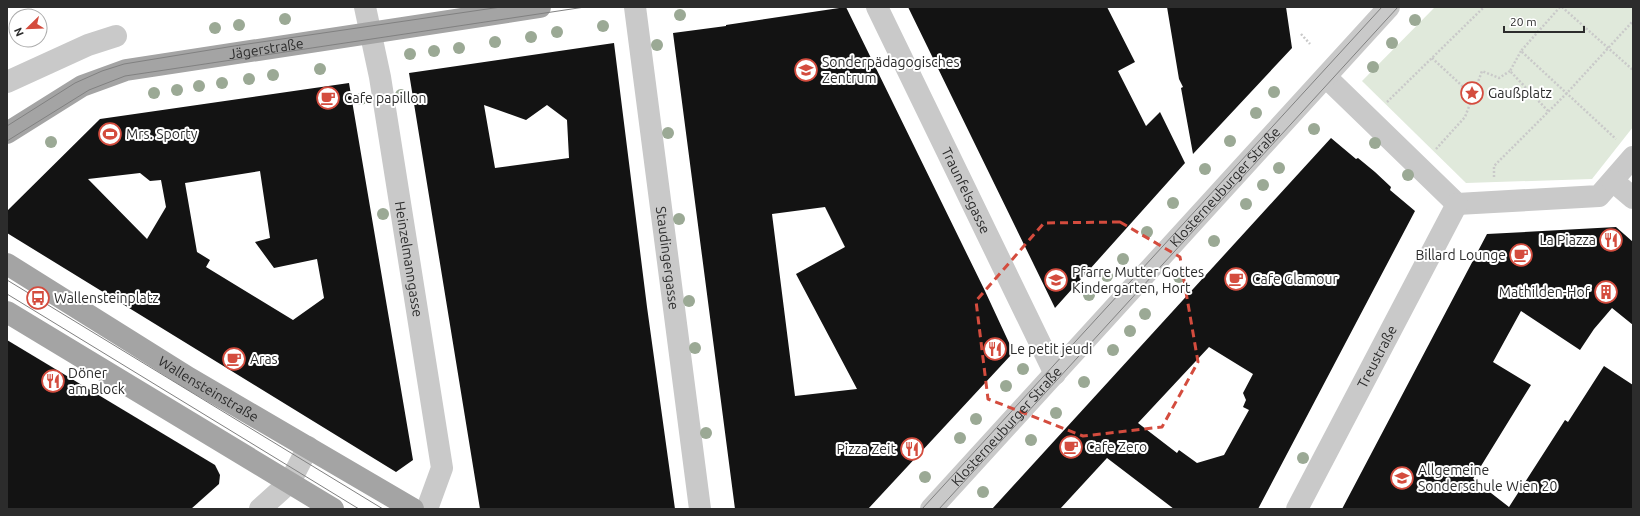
<svg xmlns="http://www.w3.org/2000/svg" width="1640" height="516" viewBox="0 0 1640 516" font-family="Ubuntu,sans-serif">
  <style>
    .green { fill: #e0e9db }
    .building { fill: #131313; fill-rule: evenodd }
    .lines { fill: none; stroke-linecap: round; stroke-linejoin: round }
    .path { stroke: #c9c9c9; stroke-width: 2.5; stroke-dasharray: 2 2; stroke-linecap: butt }
    .minor { stroke: #c9c9c9; stroke-width: 22 }
    .major { stroke: #a4a4a4; stroke-width: 22 }
    .tram { stroke: #818181; stroke-width: 1 }
    .tree { fill: #9ba995 }
    .marked { fill: none; stroke: #d44c3e; stroke-width: 3; stroke-dasharray: 8 5; stroke-linejoin: round }
    .labels { text-anchor: middle; stroke-width: 4; stroke-linejoin: round; paint-order: stroke }
    .street-label { font-size: 14px; fill: #2c2c2c; stroke: #fff }
    .poi-label { font-size: 14px; fill: #2c2c2c; stroke: #fff; text-anchor: start }
  </style>
  <rect width="100%" height="100%" fill="#fff"/>
  <path class="green" d="M 1435,7 L 1633,7 L 1633,127 L 1592,179 L 1466,183 L 1362,81 Z"/>
  <g class="building">
    <path d="M 846,7 L 985,291 L 1011,347 L 1011,355 L 868,509 L 735,509 L 673,33 L 726,26 L 726,25 ZM 825,207 L 845,247 L 796,274 L 857,389 L 795,396 L 772,214 Z"/>
    <path d="M 908,7 L 1107,7 L 1135,62 L 1118,71 L 1146,126 L 1160,112 L 1185,163 L 1055,308 Z"/>
    <path d="M 1167,7 L 1286,7 L 1292,48 L 1193,154 L 1181,88 L 1183,87 L 1179,79 Z"/>
    <path d="M 614,43 L 647,307 L 675,509 L 480,509 L 409,73 ZM 484,105 L 526,120 L 547,105 L 567,120 L 569,158 L 495,168 Z"/>
    <path d="M 349,83 L 413,460 L 396,472 L 7,233 L 7,211 L 100,119 ZM 260,171 L 270,238 L 255,242 L 274,268 L 317,259 L 324,298 L 293,320 L 206,267 L 210,260 L 197,252 L 185,183 ZM 140,173 L 150,181 L 161,180 L 166,207 L 147,239 L 88,179 Z"/>
    <path d="M 1331,138 L 1356,159 L 1358,158 L 1375,172 L 1391,187 L 1390,190 L 1415,211 L 1258,509 L 1174,509 L 1107,458 L 1060,509 L 992,509 ZM 1209,347 L 1253,374 L 1243,393 L 1246,400 L 1243,407 L 1249,410 L 1224,455 L 1197,463 L 1179,450 L 1177,453 L 1138,423 Z"/>
    <path d="M 1616,227 L 1633,242 L 1633,325 L 1612,308 L 1594,329 L 1580,350 L 1521,311 L 1493,362 L 1531,385 L 1473,479 L 1509,507 L 1565,420 L 1568,422 L 1604,366 L 1633,385 L 1633,509 L 1342,509 L 1487,234 Z"/>
    <path d="M 7,340 L 215,465 L 220,475 L 219,484 L 191,509 L 7,509 Z"/>
  </g>
  <g class="lines">
    <g class="path">
      <path d="M 1560,7 L 1521,51 L 1616,139"/>
      <path d="M 1562,7 L 1633,70"/>
      <path d="M 1301,34 L 1310,44"/>
      <path d="M 1521,51 L 1510,71 L 1549,112"/>
      <path d="M 1432,58 L 1473,96 L 1482,71 L 1499,78 L 1510,71"/>
      <path d="M 1387,102 L 1484,7"/>
      <path d="M 1436,149 L 1465,117 L 1473,96"/>
      <path d="M 1494,177 L 1494,166 L 1567,93 L 1633,21"/>
    </g>
    <g class="minor">
      <path id="s1" d="M 365,7 L 380,77 L 442,468 L 427,509"/>
      <path id="s2" d="M 635,7 L 700,509"/>
      <path id="s3" d="M 877,7 L 1055,374"/>
      <path d="M 1326,77 L 1457,204 L 1599,196 L 1633,157"/>
      <path d="M 7,82 L 88,45 L 116,36"/>
      <path d="M 1613,181 L 1633,198"/>
      <path d="M 260,509 L 290,482 L 308,447"/>
      <path id="s4" d="M 931,509 L 1389,7"/>
      <path id="s5" d="M 1297,509 L 1457,204"/>
    </g>
    <g class="major">
      <path id="s6" d="M 7,133 L 82,86 L 126,70 L 540,7"/>
      <path id="s7" d="M 7,264 L 189,378 L 413,509"/>
      <path d="M 7,312 L 333,509"/>
    </g>
    <g class="tram">
      <path d="M 7,126 L 75,83 L 102,71 L 124,64 L 234,46 L 501,7"/>
      <path d="M 7,141 L 89,90 L 125,76 L 585,7"/>
      <path d="M 7,280 L 383,509"/>
      <path d="M 7,294 L 359,509"/>
      <path d="M 922,509 L 1382,7"/>
      <path d="M 939,509 L 1398,7"/>
    </g>
  </g>
  <g class="tree">
    <circle cx="680" cy="15" r="6"/>
    <circle cx="285" cy="19" r="6"/>
    <circle cx="1415" cy="20" r="6"/>
    <circle cx="239" cy="25" r="6"/>
    <circle cx="603" cy="26" r="6"/>
    <circle cx="215" cy="28" r="6"/>
    <circle cx="557" cy="32" r="6"/>
    <circle cx="531" cy="37" r="6"/>
    <circle cx="495" cy="42" r="6"/>
    <circle cx="1392" cy="43" r="6"/>
    <circle cx="657" cy="45" r="6"/>
    <circle cx="459" cy="48" r="6"/>
    <circle cx="434" cy="51" r="6"/>
    <circle cx="410" cy="54" r="6"/>
    <circle cx="1373" cy="67" r="6"/>
    <circle cx="320" cy="69" r="6"/>
    <circle cx="273" cy="75" r="6"/>
    <circle cx="249" cy="79" r="6"/>
    <circle cx="222" cy="83" r="6"/>
    <circle cx="199" cy="86" r="6"/>
    <circle cx="177" cy="90" r="6"/>
    <circle cx="1274" cy="92" r="6"/>
    <circle cx="154" cy="93" r="6"/>
    <circle cx="401" cy="95" r="6"/>
    <circle cx="361" cy="99" r="6"/>
    <circle cx="1256" cy="113" r="6"/>
    <circle cx="1314" cy="129" r="6"/>
    <circle cx="668" cy="133" r="6"/>
    <circle cx="1230" cy="141" r="6"/>
    <circle cx="51" cy="142" r="6"/>
    <circle cx="1375" cy="143" r="6"/>
    <circle cx="1279" cy="168" r="6"/>
    <circle cx="1205" cy="169" r="6"/>
    <circle cx="1408" cy="175" r="6"/>
    <circle cx="1263" cy="185" r="6"/>
    <circle cx="1173" cy="203" r="6"/>
    <circle cx="1246" cy="204" r="6"/>
    <circle cx="383" cy="214" r="6"/>
    <circle cx="679" cy="219" r="6"/>
    <circle cx="1147" cy="232" r="6"/>
    <circle cx="1214" cy="241" r="6"/>
    <circle cx="1123" cy="259" r="6"/>
    <circle cx="1107" cy="276" r="6"/>
    <circle cx="1179" cy="277" r="6"/>
    <circle cx="1089" cy="295" r="6"/>
    <circle cx="689" cy="301" r="6"/>
    <circle cx="1145" cy="314" r="6"/>
    <circle cx="1130" cy="331" r="6"/>
    <circle cx="695" cy="348" r="6"/>
    <circle cx="1113" cy="350" r="6"/>
    <circle cx="1023" cy="369" r="6"/>
    <circle cx="1084" cy="382" r="6"/>
    <circle cx="1006" cy="386" r="6"/>
    <circle cx="1056" cy="413" r="6"/>
    <circle cx="976" cy="419" r="6"/>
    <circle cx="706" cy="433" r="6"/>
    <circle cx="960" cy="438" r="6"/>
    <circle cx="1031" cy="440" r="6"/>
    <circle cx="1303" cy="458" r="6"/>
    <circle cx="925" cy="477" r="6"/>
    <circle cx="983" cy="492" r="6"/>
  </g>
  <path class="marked" d="M 1120,222 L 1180,257 L 1198,362 L 1162,427 L 1083,436 L 988,399 L 976,301 L 1044,223 Z"/>
  <defs>
    <g id="school-ring" transform="scale(1.15)"><circle r="9.5" fill="#fff" stroke="#d44c3e" stroke-width="1.5"/><path d="M0-5L7-2L0 1L-7-2ZM-4 1L0 2.5L4 1V4Q0 6-4 4Z" fill="#d44c3e"/></g>
    <g id="sight-ring" transform="scale(1.15)"><circle r="9.5" fill="#fff" stroke="#d44c3e" stroke-width="1.5"/><path d="M0-6L1.8-2.2L6-1.7L2.9 1.2L3.7 5.4L0 3.3L-3.7 5.4L-2.9 1.2L-6-1.7L-1.8-2.2Z" fill="#d44c3e"/></g>
    <g id="cafe-ring" transform="scale(1.15)"><circle r="9.5" fill="#fff" stroke="#d44c3e" stroke-width="1.5"/><path d="M-5.5-4.5H6V0H3Q3 3.5 0 3.5H-2.5Q-5.5 3.5-5.5 0ZM3-3.2v2h1.7v-2ZM-6 4.5H4V6H-6Z" fill="#d44c3e"/></g>
    <g id="stadium-ring" transform="scale(1.15)"><circle r="9.5" fill="#fff" stroke="#d44c3e" stroke-width="1.5"/><path d="M0-5a6.5 5 0 1 0 0 10a6.5 5 0 1 0 0-10ZM-3.5-1.8h7v3.6h-7Z" fill="#d44c3e"/></g>
    <g id="restaurant-ring" transform="scale(1.15)"><circle r="9.5" fill="#fff" stroke="#d44c3e" stroke-width="1.5"/><path d="M-5-6h1v4h1v-4h1v4h1v-4h1v5L-1.5 .5V6h-2V.5L-5-1ZM5-6V6H3V1.5H1.5Q1.5-4 5-6Z" fill="#d44c3e"/></g>
    <g id="building-ring" transform="scale(1.15)"><circle r="9.5" fill="#fff" stroke="#d44c3e" stroke-width="1.5"/><path d="M-4-6H4V6H1V3H-1V6H-4ZM-2.5-4.3h1.7v1.8h-1.7ZM.8-4.3h1.7v1.8H.8ZM-2.5-1h1.7V.8h-1.7ZM.8-1h1.7V.8H.8Z" fill="#d44c3e"/></g>
    <g id="bus-ring" transform="scale(1.15)"><circle r="9.5" fill="#fff" stroke="#d44c3e" stroke-width="1.5"/><path d="M-5-6H5V4H4V6H2V4H-2V6H-4V4H-5ZM-3.5-4V0h7V-4ZM-3.5 1.2v1.5H-2V1.2ZM2 1.2v1.5H3.5V1.2Z" fill="#d44c3e"/></g>
  </defs>
  <g fill-rule="evenodd">
    <use href="#school-ring" x="806" y="70"/>
    <use href="#sight-ring" x="1472" y="93"/>
    <use href="#cafe-ring" x="328" y="98"/>
    <use href="#stadium-ring" x="110" y="134"/>
    <use href="#restaurant-ring" x="1611" y="240"/>
    <use href="#cafe-ring" x="1521" y="255"/>
    <use href="#cafe-ring" x="1236" y="279"/>
    <use href="#school-ring" x="1056" y="280"/>
    <use href="#building-ring" x="1606" y="292"/>
    <use href="#bus-ring" x="38" y="298"/>
    <use href="#restaurant-ring" x="995" y="349"/>
    <use href="#cafe-ring" x="234" y="359"/>
    <use href="#restaurant-ring" x="53" y="381"/>
    <use href="#cafe-ring" x="1071" y="447"/>
    <use href="#restaurant-ring" x="912" y="449"/>
    <use href="#school-ring" x="1402" y="478"/>
  </g>
  <g class="labels">
    <g class="street-label">
      <text dy="5" stroke="none"><textPath href="#s6" startOffset="277">Jägerstraße</textPath></text>
      <text dy="5" stroke="none"><textPath href="#s4" startOffset="436">Klosterneuburger Straße</textPath></text>
      <text dy="5" stroke="none"><textPath href="#s3" startOffset="204">Traunfelsgasse</textPath></text>
      <text dy="5" stroke="none"><textPath href="#s2" startOffset="253">Staudingergasse</textPath></text>
      <text dy="5" stroke="none"><textPath href="#s1" startOffset="256">Heinzelmanngasse</textPath></text>
      <text dy="5" stroke="none"><textPath href="#s5" startOffset="172">Treustraße</textPath></text>
      <text dy="5" stroke="none"><textPath href="#s7" startOffset="237">Wallensteinstraße</textPath></text>
      <text dy="5" stroke="none"><textPath href="#s4" startOffset="112">Klosterneuburger Straße</textPath></text>
    </g>
    <g class="poi-label">
      <text x="822" y="67">Sonderpädagogisches<tspan x="822" dy="16">Zentrum</tspan></text>
      <text x="1488" y="98">Gaußplatz</text>
      <text x="344" y="103">Cafe papillon</text>
      <text x="126" y="139">Mrs. Sporty</text>
      <text x="1596" y="245" text-anchor="end">La Piazza</text>
      <text x="1506" y="260" text-anchor="end">Billard Lounge</text>
      <text x="1072" y="277">Pfarre Mutter Gottes<tspan x="1072" dy="16">Kindergarten, Hort</tspan></text>
      <text x="1252" y="284">Cafe Glamour</text>
      <text x="1590" y="297" text-anchor="end">Mathilden-Hof</text>
      <text x="54" y="303">Wallensteinplatz</text>
      <text x="1010" y="354">Le petit jeudi</text>
      <text x="250" y="364">Aras</text>
      <text x="68" y="378">Döner<tspan x="68" dy="16">am Block</tspan></text>
      <text x="1086" y="452">Cafe Zero</text>
      <text x="896" y="454" text-anchor="end">Pizza Zeit</text>
      <text x="1418" y="475">Allgemeine<tspan x="1418" dy="16">Sonderschule Wien 20</tspan></text>
    </g>
  </g>
  <rect width="1640" height="516" fill="none" stroke="#2c2c2c" stroke-width="16"/>
  <g transform="translate(28 28) rotate(247)"><circle r="19" fill="#ffffff" stroke="#ababab"/>
  <path d="M0-3L7 15L0 10L-7 15Z" fill="#d44c3e"/>
  <text y="-6" font-size="11" font-weight="bold" text-anchor="middle" fill="#2c2c2c">N</text>
  </g>
  <path d="M1504 26v6h80v-6" fill="none" stroke="#2c2c2c" stroke-width="2"/>
  <text x="1510" y="26" font-size="12" fill="#2c2c2c" stroke="#ffffff" stroke-width="3" paint-order="stroke">20 m</text>
</svg>
